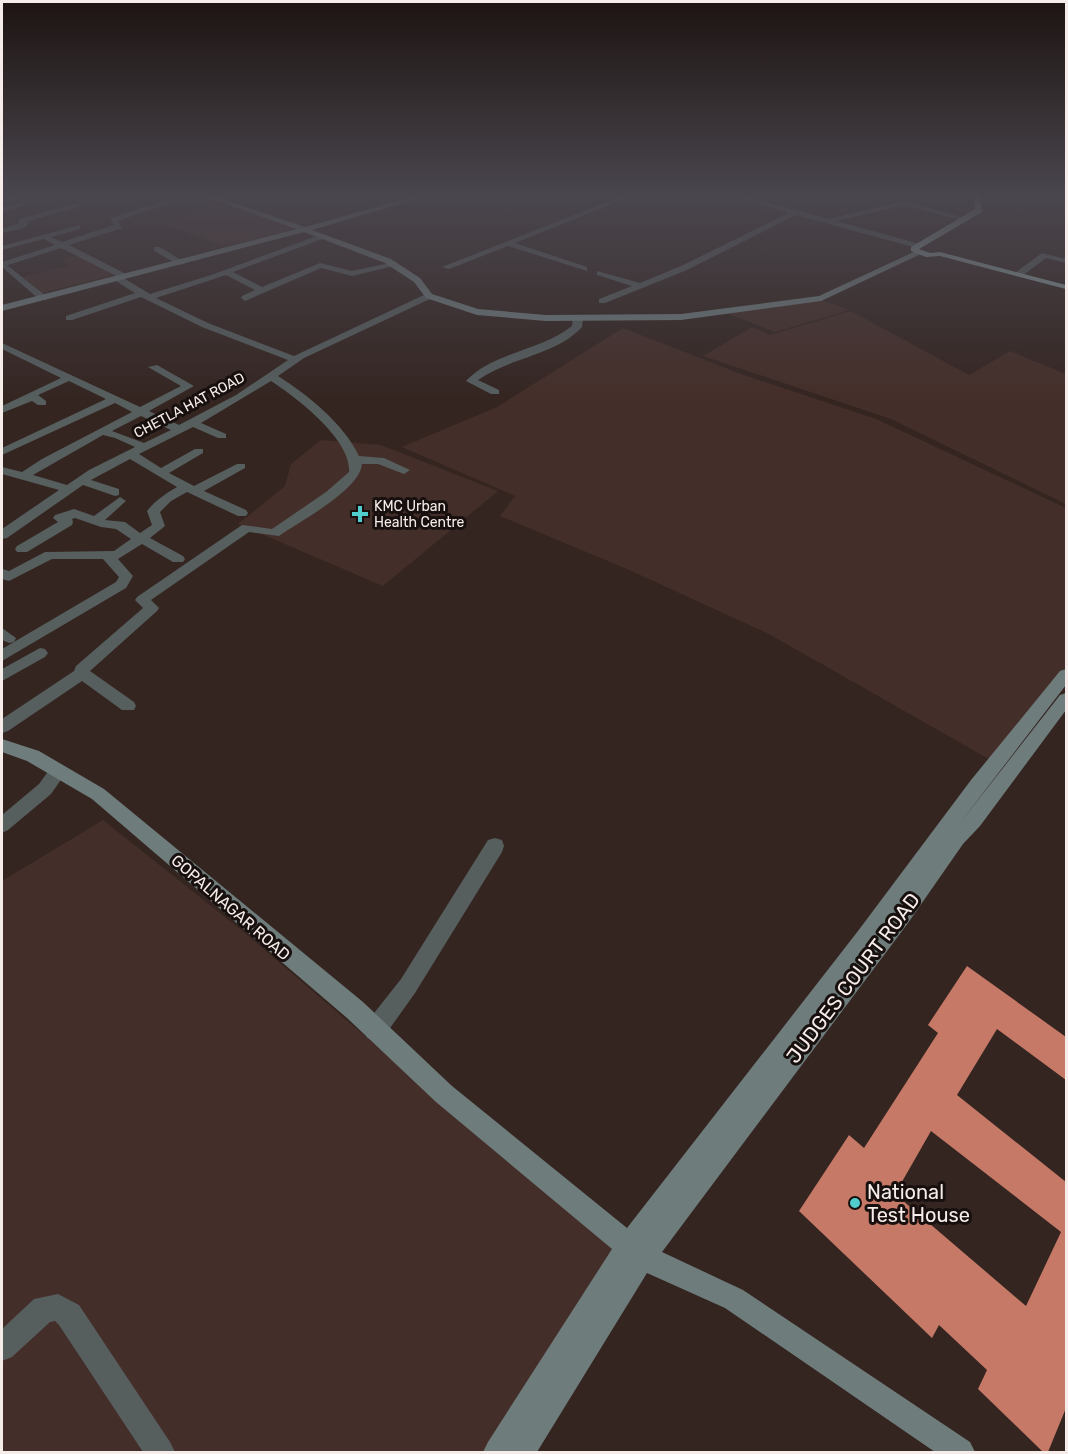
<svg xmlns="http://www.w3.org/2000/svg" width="1068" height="1454" viewBox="0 0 1068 1454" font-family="Rubik,sans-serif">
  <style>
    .built { fill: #442e29 }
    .building { fill: #c57966; fill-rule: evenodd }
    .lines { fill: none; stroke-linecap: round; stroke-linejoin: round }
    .minor { fill: #565e5e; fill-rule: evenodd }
    .tertiary { fill: #565e5e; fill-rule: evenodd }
    .secondary { fill: #6e7c7c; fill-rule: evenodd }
    .trunk { fill: #8a9e9e; fill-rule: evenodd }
    .poi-dot { fill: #52cdce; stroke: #17100e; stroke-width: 2 }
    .labels { text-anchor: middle; stroke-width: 6; stroke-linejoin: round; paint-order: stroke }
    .far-street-label { font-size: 14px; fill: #f6ece9; stroke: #17100e }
    .far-poi-label { font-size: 14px; fill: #f6ece9; stroke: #17100e; text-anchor: start }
    .street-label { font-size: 16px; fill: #f6ece9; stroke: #17100e }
    .near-street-label { font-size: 20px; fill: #f6ece9; stroke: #17100e }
    .near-poi-label { font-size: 20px; fill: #f6ece9; stroke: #17100e; text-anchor: start }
  </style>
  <rect width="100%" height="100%" fill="#342521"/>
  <g class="built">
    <path d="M 222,203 L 260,216 L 298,228 L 225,247 L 161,223 Z"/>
    <path d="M 77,256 L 113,275 L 42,293 L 23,277 L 68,266 L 63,259 Z"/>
    <path d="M 822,300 L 849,310 L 775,332 L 726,313 Z"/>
    <path d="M 851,311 L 969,375 L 1010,351 L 1066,374 L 1066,504 L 891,419 L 703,356 L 752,327 L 770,335 Z"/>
    <path d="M 623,328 L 741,374 L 876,419 L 1066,508 L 1066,667 L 994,762 L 769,634 L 627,569 L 500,516 L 515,496 L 402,447 L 497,407 Z"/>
    <path d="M 321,440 L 381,445 L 498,491 L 383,586 L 238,524 L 285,486 L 291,464 Z"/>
    <path d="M 103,820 L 245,933 L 613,1249 L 486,1452 L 2,1452 L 2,881 Z"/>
  </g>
  <path class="building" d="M 967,966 L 1066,1037 L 1066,1080 L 997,1029 L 957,1095 L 1066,1182 L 1066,1408 L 1048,1452 L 1043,1452 L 978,1389 L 987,1370 L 939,1325 L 932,1338 L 799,1211 L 849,1135 L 864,1148 L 938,1033 L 928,1025 ZM 931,1131 L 1061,1232 L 1026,1306 L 895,1194 Z"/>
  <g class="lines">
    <g class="minor">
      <path d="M 43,196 L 55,196 L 2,212 L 2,208 Z"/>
      <path d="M 179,196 L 190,196 L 118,221 L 122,228 L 69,245 L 128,275 L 129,277 L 125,279 L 150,294 L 211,275 L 322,234 L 326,236 L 325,238 L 233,272 L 262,287 L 320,263 L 352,271 L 394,262 L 394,266 L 352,276 L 321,268 L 245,301 L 241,298 L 242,296 L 255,290 L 226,275 L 156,298 L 208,323 L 294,356 L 426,294 L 432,294 L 432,298 L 304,358 L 278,376 C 308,395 344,424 359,456 L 384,458 L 410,470 L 404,474 L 378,464 L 362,464 C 360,490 300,521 279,536 L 249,532 L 151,600 L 159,608 L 157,611 L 90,671 L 134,702 L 136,706 L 134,710 L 122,710 L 82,681 L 8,731 L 2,733 L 2,719 L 74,671 L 76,666 L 143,608 L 135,600 L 137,597 L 242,525 L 272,529 L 326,492 L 349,472 C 352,440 296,397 271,381 L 201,423 L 226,434 L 226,438 L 218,438 L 193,427 L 139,454 L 161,468 L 195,449 L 203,449 L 203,453 L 169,473 L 194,486 L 237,464 L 245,464 L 245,468 L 204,491 L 246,510 L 248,513 L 246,516 L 238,516 L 187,492 L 171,501 L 160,512 L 165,526 L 150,538 L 183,556 L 185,559 L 183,562 L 173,562 L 142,544 L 118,559 L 133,576 L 126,588 L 2,661 L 2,649 L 116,582 L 119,577 L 103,559 L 52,559 L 9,581 L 2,579 L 2,569 L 9,571 L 45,552 L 114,551 L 131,539 L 116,529 L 101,527 L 75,518 L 72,519 L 73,522 L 72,525 L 27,552 L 17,552 L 15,549 L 17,546 L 58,522 L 53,518 L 55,515 L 74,509 L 94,516 L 120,497 L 126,501 L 105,520 L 125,522 L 140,533 L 152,525 L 147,511 C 155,501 165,494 177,487 L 130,459 L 91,480 L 119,489 L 119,495 L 115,496 L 83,485 L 7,538 L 2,539 L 2,529 L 59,490 L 2,474 L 2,467 L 22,472 L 42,459 L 132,412 L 115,403 L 2,455 L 2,448 L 106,399 L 69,381 L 38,395 L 46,401 L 46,405 L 38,405 L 32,401 L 2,413 L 2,406 L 61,378 L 2,349 L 2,343 L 140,407 L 181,386 L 148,367 L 157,365 L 194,386 L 149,411 L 179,425 L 236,395 L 288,360 L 202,327 L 141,297 L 72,320 L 66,320 L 66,316 L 135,293 L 116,281 L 115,279 L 118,277 L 61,248 L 2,267 L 2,262 L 55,245 L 44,239 L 2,250 L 2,246 L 80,225 L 80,229 L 51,237 L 62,242 L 114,225 L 110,218 ZM 141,416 L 171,430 L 144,443 L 112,431 ZM 103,435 L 115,438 L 135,447 L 89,470 L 67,485 L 33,475 Z"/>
      <path d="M 622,196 L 632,196 L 515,243 L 587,267 L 587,271 L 508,246 L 449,269 L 442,267 Z"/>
      <path d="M 735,196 L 747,196 L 828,219 L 904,201 L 968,219 L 964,221 L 904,205 L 836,221 L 920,244 L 920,248 L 917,248 L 796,215 L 687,270 L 605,303 L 599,303 L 599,299 L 632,286 L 597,275 L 597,271 L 640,283 L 681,266 L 789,213 Z"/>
      <path d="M 78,203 L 80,206 L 26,222 L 28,224 L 24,228 L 2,233 L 2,229 L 20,223 L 19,219 Z"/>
      <path d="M 154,247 L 160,247 L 186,263 L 179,265 L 154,251 Z"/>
      <path d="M 1042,253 L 1066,259 L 1066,263 L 1046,258 L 1022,276 L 1016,276 L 1016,272 Z"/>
      <path d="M 578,315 L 583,318 L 582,327 C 555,356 510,357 478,380 L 499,390 L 499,394 L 491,394 L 466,381 C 493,352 541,351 572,326 L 573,318 Z"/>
      <path d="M 2,628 L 16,638 L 14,642 L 9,643 L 2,640 Z"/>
      <path d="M 40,648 L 45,649 L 48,653 L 45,657 L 2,681 L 2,669 Z"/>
      <path d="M 58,764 L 64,766 L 67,771 L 51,794 L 8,830 L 2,833 L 2,815 L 39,784 L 52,766 Z"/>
      <path d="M 495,838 L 502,840 L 504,846 L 502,852 L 415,993 L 383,1038 L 375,1041 L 367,1038 L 364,1030 L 367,1022 L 401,979 L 488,840 Z"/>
      <path d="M 58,1294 L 79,1305 L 170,1442 L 175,1452 L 143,1452 L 59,1325 L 55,1321 L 50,1322 L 12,1357 L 2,1361 L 2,1329 L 34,1299 Z"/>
    </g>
    <g class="tertiary">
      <path d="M 14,196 L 28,196 L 2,203 L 2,199 Z"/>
      <path d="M 2,261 L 46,296 L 46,300 L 40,300 L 2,267 Z"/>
    </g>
    <g class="secondary">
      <path d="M 202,196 L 213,196 L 305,227 L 415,196 L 427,196 L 312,230 L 391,259 L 420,278 L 432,294 L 478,309 L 546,315 L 681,314 L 819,296 L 916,251 L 923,253 L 821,301 L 681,320 L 546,321 L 477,315 L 426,298 L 414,282 L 385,263 L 304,232 L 2,311 L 2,305 L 297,229 Z"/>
      <path d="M 1066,669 L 1066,685 L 960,823 L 1060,695 L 1066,693 L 1066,710 L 980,826 L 963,844 L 908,923 L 662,1252 L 743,1290 L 970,1442 L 975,1452 L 935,1452 L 725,1308 L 647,1273 L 537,1452 L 483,1452 L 488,1442 L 612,1249 L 436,1102 L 347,1018 L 92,799 L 27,761 L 2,752 L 2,739 L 39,751 L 104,789 L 363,1002 L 452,1086 L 627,1228 L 858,931 L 971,780 L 1060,671 Z"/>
    </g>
    <path class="trunk" d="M 974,196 L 980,196 L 982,212 L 919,249 L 930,253 L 940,252 L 1066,285 L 1066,289 L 940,256 L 926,257 L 911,251 L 911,247 L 975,209 Z"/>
  </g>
  <linearGradient id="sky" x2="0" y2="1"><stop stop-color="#1d1412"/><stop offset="0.49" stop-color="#4a464e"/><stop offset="1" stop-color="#4a464e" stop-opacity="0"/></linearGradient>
  <rect width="1068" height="400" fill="url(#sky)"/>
  <g class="poi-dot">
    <path d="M357 505h6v6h6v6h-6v6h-6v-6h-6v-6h6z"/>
    <circle cx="855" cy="1203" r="6"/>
  </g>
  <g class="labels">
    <g class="far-street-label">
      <text transform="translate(189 405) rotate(-28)" y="5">CHETLA HAT ROAD</text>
    </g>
    <g class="far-poi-label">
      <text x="374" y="511">KMC Urban<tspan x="374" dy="16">Health Centre</tspan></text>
    </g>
    <g class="street-label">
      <text transform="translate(231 907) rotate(41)" y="6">GOPALNAGAR ROAD</text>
    </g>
    <g class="near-street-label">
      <text transform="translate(853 978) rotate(-53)" y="7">JUDGES COURT ROAD</text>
    </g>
    <g class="near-poi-label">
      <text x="867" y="1199">National<tspan x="867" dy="23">Test House</tspan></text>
    </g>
  </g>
  <rect width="1068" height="1454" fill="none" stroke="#f6ece9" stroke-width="6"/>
</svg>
